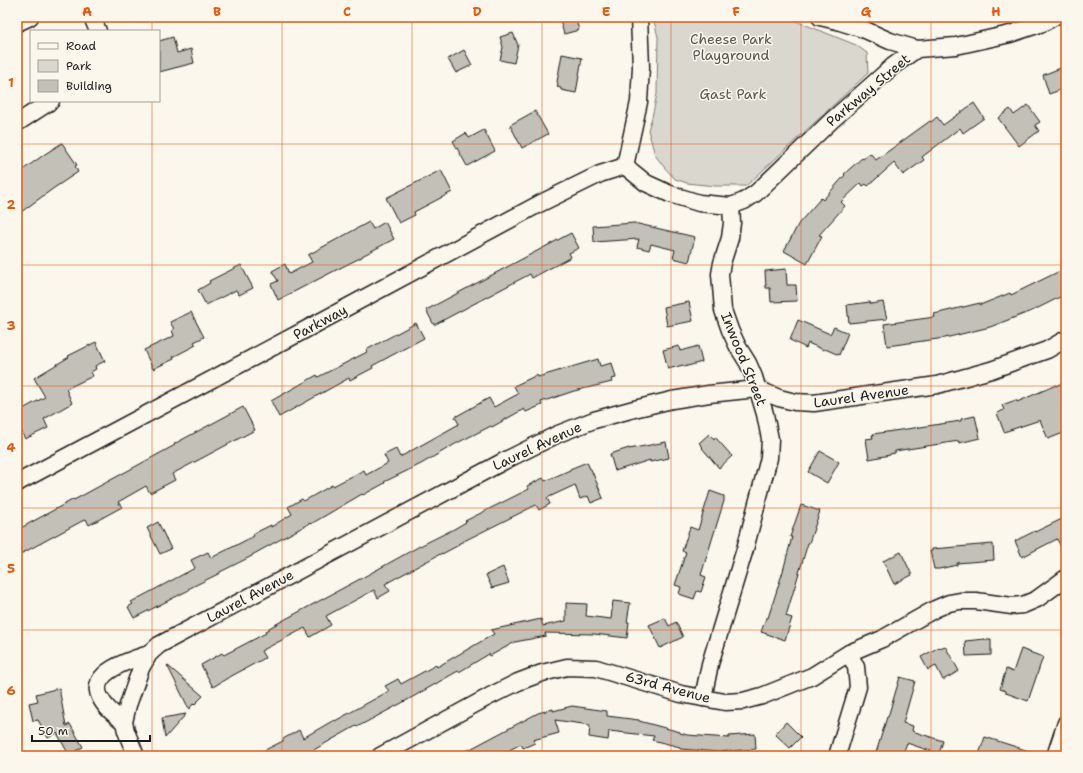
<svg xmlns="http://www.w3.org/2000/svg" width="1083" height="773" viewBox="0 0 1083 773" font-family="'Shantell Sans',sans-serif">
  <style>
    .green { fill: #dad7ce; stroke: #7b7a75 }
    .building { fill: #c3c0b8; stroke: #1c1c1c }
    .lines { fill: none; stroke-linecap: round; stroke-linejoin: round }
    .minor-casing { stroke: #1c1c1c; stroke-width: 19 }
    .minor { stroke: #fbf7ec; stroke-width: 16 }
    .grid { fill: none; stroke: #e8590c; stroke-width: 1; stroke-opacity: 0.55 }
    .labels { text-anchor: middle; stroke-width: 3; stroke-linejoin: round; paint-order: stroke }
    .park-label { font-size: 14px; fill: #555451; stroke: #fbf7ec }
    .street-label { font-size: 14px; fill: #1c1c1c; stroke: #fbf7ec }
    .neatline { fill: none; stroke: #e8590c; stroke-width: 1.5 }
    .grid-label { font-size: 13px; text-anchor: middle; font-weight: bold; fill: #e8590c }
  </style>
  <rect width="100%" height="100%" fill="#fbf7ec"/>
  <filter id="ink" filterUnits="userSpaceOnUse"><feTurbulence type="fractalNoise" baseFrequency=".025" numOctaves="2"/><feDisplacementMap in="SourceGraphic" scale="8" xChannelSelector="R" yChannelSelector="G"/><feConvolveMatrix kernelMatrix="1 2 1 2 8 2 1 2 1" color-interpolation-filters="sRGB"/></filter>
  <g filter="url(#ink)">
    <path class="green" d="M 653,17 L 786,17 L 856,45 L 867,53 L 868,73 L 746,186 L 715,186 L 687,183 L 675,179 L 664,167 L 655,155 L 648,130 L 652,117 L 657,94 L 658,37 Z"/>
    <g class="building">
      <path d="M 559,17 L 575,17 L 579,30 L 564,34 Z"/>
      <path d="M 513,33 L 518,45 L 514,63 L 500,60 L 503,47 L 500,37 Z"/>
      <path d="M 173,37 L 177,53 L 191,49 L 194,63 L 159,72 L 159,41 Z"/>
      <path d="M 464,50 L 472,65 L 456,73 L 448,59 Z"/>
      <path d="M 562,54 L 582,58 L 576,93 L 561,90 L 561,88 L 557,87 L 558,83 L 557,82 Z"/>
      <path d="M 1063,67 L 1066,76 L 1066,88 L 1049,94 L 1043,75 Z"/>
      <path d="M 974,103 L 984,118 L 963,133 L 960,128 L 922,157 L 924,160 L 903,175 L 894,163 L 868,186 L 866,184 L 863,186 L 861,183 L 841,202 L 845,206 L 819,235 L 822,236 L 807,264 L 784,251 L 799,223 L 821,198 L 823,200 L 845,175 L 844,174 L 862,158 L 863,159 L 870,153 L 876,160 L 930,121 L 931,122 L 937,117 L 943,125 Z"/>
      <path d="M 1028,105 L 1040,122 L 1035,125 L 1039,131 L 1019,146 L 998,118 L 1010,109 L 1014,115 Z"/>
      <path d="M 535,111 L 548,134 L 522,148 L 510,125 Z"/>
      <path d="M 484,130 L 495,151 L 467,166 L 453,141 L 466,133 L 469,138 Z"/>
      <path d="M 62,143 L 77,165 L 75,166 L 78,172 L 54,188 L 17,215 L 17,174 L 45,154 Z"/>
      <path d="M 441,170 L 452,192 L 414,212 L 415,215 L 399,223 L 386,198 Z"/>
      <path d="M 369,222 L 373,229 L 385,222 L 394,239 L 362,256 L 362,257 L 342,267 L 278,300 L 271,284 L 278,281 L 272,271 L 285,264 L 289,274 L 312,262 L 308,255 Z"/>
      <path d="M 634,223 L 695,237 L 689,262 L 673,258 L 675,250 L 651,244 L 649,250 L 637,247 L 639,239 L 594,242 L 593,226 Z"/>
      <path d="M 571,233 L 579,248 L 569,253 L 571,257 L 532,278 L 530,274 L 434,325 L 426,310 Z"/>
      <path d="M 241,265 L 253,288 L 239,295 L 236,290 L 206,305 L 198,290 L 210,283 L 209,281 Z"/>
      <path d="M 1066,268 L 1066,294 L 1034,310 L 990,327 L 945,338 L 887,346 L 884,324 L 935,317 L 934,314 L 980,303 L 980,305 L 1010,293 L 1011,295 Z"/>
      <path d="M 786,269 L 787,285 L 796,285 L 797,301 L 771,302 L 770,288 L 766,288 L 765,271 Z"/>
      <path d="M 689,302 L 693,321 L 667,326 L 664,307 Z"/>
      <path d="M 870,302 L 871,304 L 883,302 L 887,319 L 849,323 L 847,305 Z"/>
      <path d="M 191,312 L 204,337 L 194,342 L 196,345 L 173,357 L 174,359 L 153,369 L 144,350 L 174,336 L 172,330 L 174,329 L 170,322 Z"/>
      <path d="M 798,320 L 830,334 L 834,327 L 848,333 L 839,355 L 825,349 L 824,350 L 808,343 L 806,348 L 790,340 Z"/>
      <path d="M 416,323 L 424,338 L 372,366 L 373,368 L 350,380 L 349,378 L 279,417 L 271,401 L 317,375 L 318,377 L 367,352 L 366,350 Z"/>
      <path d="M 96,342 L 105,361 L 95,366 L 96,369 L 91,372 L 93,376 L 66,389 L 72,403 L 44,419 L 48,428 L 25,439 L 17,423 L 17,412 L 45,397 L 34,378 L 69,357 L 68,356 Z"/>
      <path d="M 679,346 L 680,351 L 698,346 L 702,362 L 684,367 L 683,365 L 668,369 L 663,350 Z"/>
      <path d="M 598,359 L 600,366 L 612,363 L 616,378 L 611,379 L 612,382 L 574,391 L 541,402 L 542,405 L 526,412 L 524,409 L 492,427 L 491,426 L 457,443 L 421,464 L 384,482 L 385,483 L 363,495 L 362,494 L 311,524 L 310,523 L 252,555 L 252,556 L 220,572 L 220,573 L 188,589 L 189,590 L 134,618 L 128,607 L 133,604 L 131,602 L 195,568 L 191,560 L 208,552 L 211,558 L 254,536 L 253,534 L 271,525 L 271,527 L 292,514 L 288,507 L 302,499 L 304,501 L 332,485 L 333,486 L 364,470 L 366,475 L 388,463 L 384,455 L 396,449 L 400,457 L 459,424 L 455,417 L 489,398 L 494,407 L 518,394 L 514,386 L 537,375 L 538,377 Z"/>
      <path d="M 1066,381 L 1066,432 L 1048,439 L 1040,420 L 1004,432 L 997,413 L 1004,410 L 1002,405 L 1016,400 L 1017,402 L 1056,385 L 1056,386 Z"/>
      <path d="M 243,407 L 255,430 L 172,474 L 175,480 L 150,493 L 146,486 L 118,502 L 122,507 L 89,525 L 86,519 L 17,556 L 17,530 L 74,499 L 74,500 L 175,445 L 174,444 Z"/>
      <path d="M 975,416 L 980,438 L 959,443 L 959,441 L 895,451 L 895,453 L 890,454 L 890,455 L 869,459 L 866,439 L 873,438 L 872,435 L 874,435 L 873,434 L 961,421 L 961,419 Z"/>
      <path d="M 709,434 L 714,439 L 715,437 L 732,456 L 719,468 L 702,448 L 703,447 L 699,443 Z"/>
      <path d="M 666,442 L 669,458 L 650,462 L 650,460 L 615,471 L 610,454 L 629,448 L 629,449 Z"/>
      <path d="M 820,451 L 839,462 L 827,483 L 808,472 Z"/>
      <path d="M 587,462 L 590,469 L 591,469 L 603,498 L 591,503 L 588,496 L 580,499 L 575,485 L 547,498 L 550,504 L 539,510 L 536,505 L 458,544 L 459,545 L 442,554 L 442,553 L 385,584 L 390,591 L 378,598 L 374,590 L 326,616 L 331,625 L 310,637 L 305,628 L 261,651 L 265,658 L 226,679 L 213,687 L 201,665 L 222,653 L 224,655 L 266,633 L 265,631 L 269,629 L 269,628 L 371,573 L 418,547 L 454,529 L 466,522 L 465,521 L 529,489 L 527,486 L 543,478 L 545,481 L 570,470 L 570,469 Z"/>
      <path d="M 710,491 L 724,496 L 724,501 L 701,575 L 706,577 L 701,592 L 697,591 L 694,599 L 679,594 L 681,587 L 675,585 L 686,552 L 682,551 L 690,527 L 698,530 Z"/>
      <path d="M 801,505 L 820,511 L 809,543 L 808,543 L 786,616 L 792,618 L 785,640 L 761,632 L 766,618 L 768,618 L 783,571 L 792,537 L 790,537 Z"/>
      <path d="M 1066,517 L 1066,557 L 1057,539 L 1022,557 L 1015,541 L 1035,531 L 1035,532 Z"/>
      <path d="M 158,522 L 171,549 L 160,554 L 147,528 Z"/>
      <path d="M 993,544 L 994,560 L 957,563 L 957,565 L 939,569 L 934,569 L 930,551 L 932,551 L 932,549 Z"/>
      <path d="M 901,552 L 912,575 L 894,584 L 883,561 Z"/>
      <path d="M 503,567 L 509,583 L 492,588 L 486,575 Z"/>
      <path d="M 613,601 L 630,603 L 627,622 L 629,622 L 627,638 L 594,634 L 545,633 L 546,636 L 515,642 L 490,656 L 489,654 L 459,672 L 458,671 L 411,698 L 357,727 L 356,726 L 303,756 L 253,756 L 283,741 L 283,739 L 299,730 L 303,738 L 334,720 L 335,721 L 389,691 L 385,686 L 398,679 L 401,684 L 436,665 L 437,667 L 494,634 L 491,630 L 541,619 L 543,626 L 566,621 L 566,603 L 587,604 L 586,616 L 611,619 Z"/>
      <path d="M 665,618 L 669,626 L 676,622 L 683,637 L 660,648 L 649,625 Z"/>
      <path d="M 985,639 L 985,640 L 991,640 L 991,655 L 966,656 L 965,641 Z"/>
      <path d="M 945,646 L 959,671 L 943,680 L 936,666 L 928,670 L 921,657 L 939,647 L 940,648 Z"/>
      <path d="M 1021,649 L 1043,657 L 1028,701 L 1006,693 L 1006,691 L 1000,689 L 1006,669 L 1013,672 Z"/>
      <path d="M 167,665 L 203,696 L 194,705 L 193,704 L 189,709 Z"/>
      <path d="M 900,677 L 915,681 L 903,723 L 913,726 L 912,731 L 943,741 L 939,754 L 907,743 L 902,756 L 875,756 L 887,717 L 888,717 Z"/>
      <path d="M 59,688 L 66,726 L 70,724 L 83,747 L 69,755 L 57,733 L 48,738 L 38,720 L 33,721 L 29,703 L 38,701 L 36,694 Z"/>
      <path d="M 572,706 L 607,711 L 607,716 L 639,720 L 639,721 L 680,732 L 680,733 L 687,735 L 729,738 L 729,736 L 755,734 L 756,749 L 718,752 L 680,749 L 680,747 L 652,740 L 654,736 L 609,731 L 608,740 L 589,737 L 590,725 L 555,720 L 559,733 L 533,740 L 535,743 L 523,748 L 521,744 L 498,756 L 457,756 L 538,713 L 553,709 L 553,711 Z"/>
      <path d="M 186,714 L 165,738 L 162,718 Z"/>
      <path d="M 786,722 L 801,737 L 790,748 L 775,734 Z"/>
      <path d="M 985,737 L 1035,753 L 1034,756 L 987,756 L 979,754 Z"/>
    </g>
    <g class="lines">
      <g class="minor-casing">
        <g id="minor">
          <path d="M 92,17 L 98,31"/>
          <path d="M 639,17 L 641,67 L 639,102 L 625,166 L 646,183 L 670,194 L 699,203 L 731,206 L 744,201 L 756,193 L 832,120 L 866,90 L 893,66 L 917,49 L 956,46 L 1010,34 L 1043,23 L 1054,17"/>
          <path d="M 820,17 L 837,21 L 863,29 L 890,41 L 917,49"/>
          <path d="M 17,23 L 30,17"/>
          <path d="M 17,123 L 51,101"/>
          <path d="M 17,483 L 301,332 L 539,204 L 600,174 L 625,166"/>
          <path d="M 703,698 L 710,664 L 745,549 L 769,458 L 770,439 L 765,414 L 754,377 L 748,363 L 738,347 L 730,330 L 723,310 L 720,274 L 722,263 L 730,238 L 732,223 L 731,206"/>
          <path d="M 124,722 C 115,715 105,708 100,697 C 87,672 133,659 149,654"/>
          <path d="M 136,756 L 126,731 L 124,722 L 128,705 L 141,668 L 149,654 L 159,645 L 504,461 L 558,434 L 594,420 L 634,409 L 672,400 L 709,394 L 757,389 L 779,398 L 795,402 L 814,403 L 937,385 L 991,370 L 1047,350 L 1066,339"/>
          <path d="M 380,756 L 490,696 L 518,682 L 542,673 L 567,667 L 596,668 L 681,694 L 725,702 L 743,701 L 762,696 L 812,676 L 849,653 L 882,639 L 935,609 L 949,603 L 960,601 L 976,601 L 1012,606 L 1023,605 L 1037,599 L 1066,578"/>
          <path d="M 837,756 L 858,687 L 856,667 L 849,653"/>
          <path d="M 1055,756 L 1066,723"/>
        </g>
      </g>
      <use href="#minor" class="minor"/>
    </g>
  </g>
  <path class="grid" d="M 152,17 L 152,31M 282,17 L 282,756M 412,17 L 412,756M 542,17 L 542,756M 671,17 L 671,756M 801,17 L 801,756M 931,17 L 931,756M 152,101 L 152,756M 17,144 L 1066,144M 17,265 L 1066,265M 17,386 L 1066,386M 17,508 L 1066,508M 17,630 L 1066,630"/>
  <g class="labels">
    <g class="park-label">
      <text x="731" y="44">Cheese Park<tspan x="731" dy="16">Playground</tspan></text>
      <text x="733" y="99">Gast Park</text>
    </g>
    <g class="street-label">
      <text transform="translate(868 90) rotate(-40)" y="5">Parkway Street</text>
      <text transform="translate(320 322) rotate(-28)" y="5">Parkway</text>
      <text transform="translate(744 359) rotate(68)" y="5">Inwood Street</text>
      <text transform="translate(861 396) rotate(-8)" y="5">Laurel Avenue</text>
      <text transform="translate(537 446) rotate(-25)" y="5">Laurel Avenue</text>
      <text transform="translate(250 596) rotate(-28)" y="5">Laurel Avenue</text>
      <text transform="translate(668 687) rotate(15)" y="5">63rd Avenue</text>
    </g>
  </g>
  <rect width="1083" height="773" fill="none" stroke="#fbf7ec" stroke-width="44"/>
  <rect x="30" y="30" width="130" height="72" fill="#fbf7ec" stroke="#a29f99"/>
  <rect x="38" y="43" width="20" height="6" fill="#fbf7ec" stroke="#a29f99"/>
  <text x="66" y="50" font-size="12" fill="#1c1c1c">Road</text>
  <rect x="38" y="60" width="20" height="12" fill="#dad7ce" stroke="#a29f99"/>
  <text x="66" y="70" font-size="12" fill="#1c1c1c">Park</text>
  <rect x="38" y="80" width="20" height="12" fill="#c3c0b8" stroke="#a29f99"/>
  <text x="66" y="90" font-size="12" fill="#1c1c1c">Building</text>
  <path d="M32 735v6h118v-6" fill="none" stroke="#1c1c1c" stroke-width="2"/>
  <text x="38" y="735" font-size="12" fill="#1c1c1c" stroke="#fbf7ec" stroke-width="3" paint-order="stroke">50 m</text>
  <rect x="22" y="22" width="1039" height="729" class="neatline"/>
  <g class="grid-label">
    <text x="87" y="16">A</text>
    <text x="217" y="16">B</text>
    <text x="347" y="16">C</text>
    <text x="477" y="16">D</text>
    <text x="606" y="16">E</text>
    <text x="736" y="16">F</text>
    <text x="866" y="16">G</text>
    <text x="996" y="16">H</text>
    <text x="11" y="87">1</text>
    <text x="11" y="209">2</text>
    <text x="11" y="330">3</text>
    <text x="11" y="452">4</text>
    <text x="11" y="573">5</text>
    <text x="11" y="695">6</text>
  </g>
</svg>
